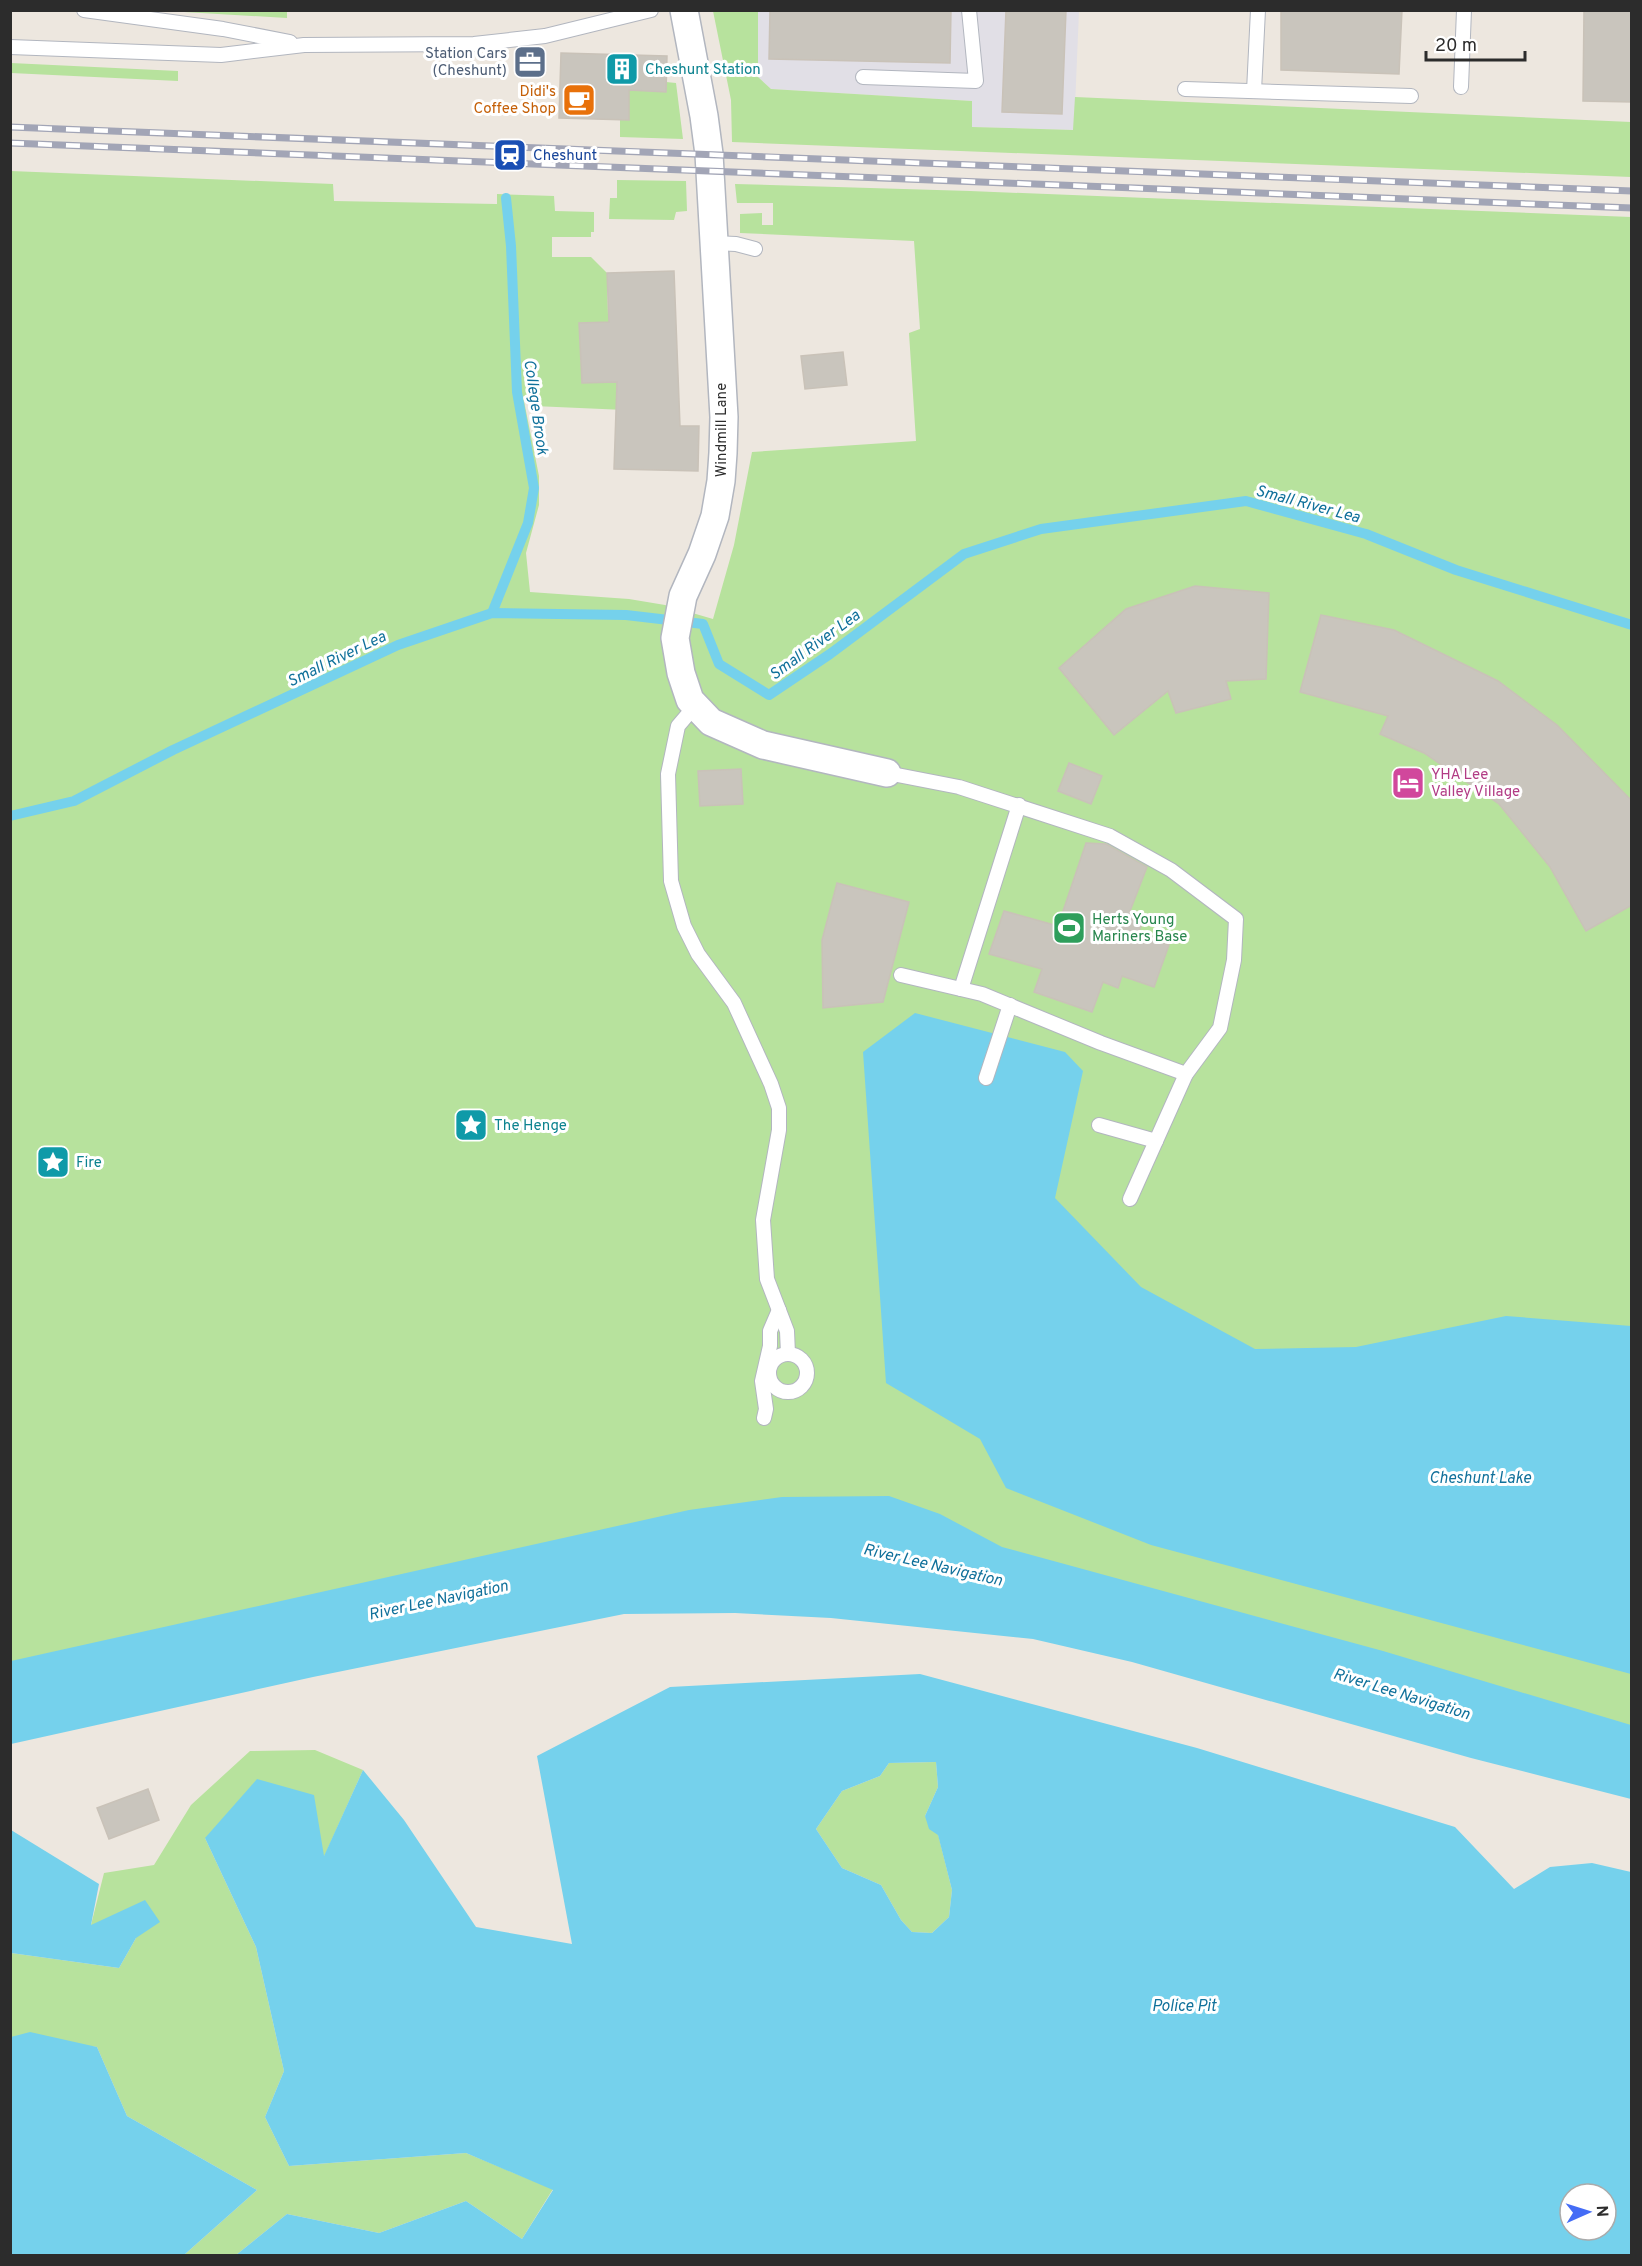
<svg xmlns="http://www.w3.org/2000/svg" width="1642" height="2266" viewBox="0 0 1642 2266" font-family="Overpass,sans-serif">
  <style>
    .industrial { fill: #e1dfe6 }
    .green { fill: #b7e29d }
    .water { fill: #75d1ec; fill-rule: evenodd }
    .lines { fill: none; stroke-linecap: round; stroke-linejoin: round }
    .stream { stroke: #75d1ec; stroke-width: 10 }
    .building { fill: #c9c5bd; stroke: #c9c2b8; stroke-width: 1.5 }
    .service-casing { stroke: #b2b6bf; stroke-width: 16 }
    .minor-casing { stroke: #b2b6bf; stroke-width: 30 }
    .service { stroke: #fff; stroke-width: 14 }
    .minor { stroke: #fff; stroke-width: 27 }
    .rail-casing { stroke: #a2a5b6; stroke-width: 7 }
    .rail { stroke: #fff; stroke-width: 4.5; stroke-dasharray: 14; stroke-linecap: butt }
    .labels { text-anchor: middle; stroke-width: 6; stroke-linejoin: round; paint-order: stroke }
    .service-label { font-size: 15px; fill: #4e5e75; stroke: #fff; text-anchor: end }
    .culture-label { font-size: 15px; fill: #0d838f; stroke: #fff; text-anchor: start }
    .food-label { font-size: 15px; fill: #c56008; stroke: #fff; text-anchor: end }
    .transit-label { font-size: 15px; fill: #164399; stroke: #fff; text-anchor: start }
    .street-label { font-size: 15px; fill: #2c2c2c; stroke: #fff }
    .hotel-label { font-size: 15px; fill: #b23c85; stroke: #fff; text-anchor: start }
    .leisure-label { font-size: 15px; fill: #27864d; stroke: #fff; text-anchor: start }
    .water-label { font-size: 16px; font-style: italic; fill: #11719b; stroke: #fff }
  </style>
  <rect width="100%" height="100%" fill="#ede7df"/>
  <path class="industrial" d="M 758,11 L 1079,11 L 1074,130 L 971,127 L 972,101 L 771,89 L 758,77 Z"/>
  <g class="green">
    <path d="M 167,11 L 287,11 L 287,18 L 184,12 Z"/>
    <path d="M 713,11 L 758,11 L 758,77 L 771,89 L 972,101 L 972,127 L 1073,130 L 1075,97 L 1631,122 L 1631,177 L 732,142 L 731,100 Z"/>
    <path d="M 11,63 L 178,71 L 178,81 L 11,73 Z"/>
    <path d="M 666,82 L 676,83 L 683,139 L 620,137 L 620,120 L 629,120 L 629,90 L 666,92 Z"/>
    <path d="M 11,171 L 333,184 L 334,201 L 497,204 L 497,194 L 554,196 L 555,211 L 594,212 L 594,232 L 591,232 L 591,237 L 552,237 L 552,257 L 591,257 L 607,273 L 608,315 L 638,314 L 638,321 L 579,323 L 582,383 L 626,381 L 625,410 L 534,406 L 523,396 L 539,476 L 539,505 L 526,553 L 530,592 L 629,599 L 665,605 L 713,619 L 734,545 L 752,452 L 916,441 L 909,333 L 920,329 L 914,241 L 740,233 L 740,214 L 762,213 L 762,225 L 773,225 L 773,203 L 737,203 L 735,184 L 970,191 L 1631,217 L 1631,1744 L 815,1517 L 11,1675 Z"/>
    <path d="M 617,180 L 686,181 L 687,211 L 676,212 L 674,220 L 609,219 L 610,198 L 617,198 Z"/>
    <path d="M 315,1750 L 363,1770 L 324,1857 L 205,1838 L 256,1947 L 284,2071 L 265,2117 L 289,2166 L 466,2153 L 553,2189 L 522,2239 L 466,2201 L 379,2233 L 287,2214 L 236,2255 L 184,2255 L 257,2190 L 127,2116 L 97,2047 L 11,2037 L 11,1953 L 119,1968 L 136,1938 L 91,1925 L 104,1873 L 154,1865 L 191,1805 L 250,1751 Z"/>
    <path d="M 936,1762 L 938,1787 L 925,1816 L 938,1834 L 952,1890 L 949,1917 L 932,1933 L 912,1932 L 901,1920 L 881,1885 L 842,1868 L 816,1829 L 842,1791 L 880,1776 L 889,1763 Z"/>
  </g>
  <g class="water">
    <path d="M 915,1013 L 1065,1052 L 1083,1071 L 1055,1198 L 1141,1287 L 1255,1349 L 1356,1347 L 1506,1316 L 1631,1326 L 1631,1674 L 1151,1545 L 1006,1488 L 980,1439 L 886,1383 L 863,1052 Z"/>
    <path d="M 889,1496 L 940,1514 L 1002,1547 L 1383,1651 L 1631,1725 L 1631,1799 L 1471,1758 L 1132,1662 L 1033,1639 L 831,1618 L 735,1613 L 624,1614 L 313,1677 L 11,1744 L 11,1661 L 689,1510 L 782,1497 Z"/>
    <path d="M 920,1674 L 1197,1748 L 1455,1827 L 1514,1889 L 1550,1867 L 1592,1863 L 1631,1872 L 1631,2255 L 236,2255 L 287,2214 L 379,2233 L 466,2201 L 522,2239 L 553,2190 L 466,2153 L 289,2166 L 265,2117 L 284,2071 L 256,1947 L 205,1838 L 257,1779 L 314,1795 L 324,1856 L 363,1770 L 404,1820 L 476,1927 L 572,1944 L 537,1756 L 670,1687 ZM 936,1762 L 938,1787 L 925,1816 L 929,1829 L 938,1835 L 952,1890 L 949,1917 L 932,1933 L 912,1932 L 901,1920 L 881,1885 L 842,1868 L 816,1829 L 842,1791 L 880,1776 L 889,1763 ZM 1570,2194 L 1606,2194 L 1606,2230 L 1570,2230 Z"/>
    <path d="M 11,1830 L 99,1884 L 91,1925 L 145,1900 L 160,1922 L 136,1938 L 119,1968 L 11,1953 Z"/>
    <path d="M 30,2032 L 97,2047 L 127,2116 L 257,2190 L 184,2255 L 11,2255 L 11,2037 Z"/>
  </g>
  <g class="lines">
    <g class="stream">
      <path d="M 492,613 L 528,523 L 534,488 L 517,392 L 511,246 L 506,198"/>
      <path d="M 10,816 L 74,801 L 173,750 L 398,645 L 492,613 L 626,615 L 703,624 L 719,664 L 769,695 L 830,654 L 964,554 L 1041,529 L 1246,501 L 1366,534 L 1456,570 L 1632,625"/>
    </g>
  </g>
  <g class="building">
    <path d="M 770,10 L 951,10 L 950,63 L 769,59 Z"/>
    <path d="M 1006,10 L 1066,10 L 1062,114 L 1002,112 Z"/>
    <path d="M 1281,10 L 1402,10 L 1399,74 L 1281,70 Z"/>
    <path d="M 1584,10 L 1632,10 L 1632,102 L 1583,101 Z"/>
    <path d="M 561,53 L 667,56 L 666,92 L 629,90 L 629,120 L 559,118 Z"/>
    <path d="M 674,271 L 680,426 L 699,426 L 698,471 L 614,469 L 617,382 L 582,383 L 579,323 L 609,322 L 607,273 Z"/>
    <path d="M 843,352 L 847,385 L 805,389 L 801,356 Z"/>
    <path d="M 1195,586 L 1269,593 L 1266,679 L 1226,681 L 1231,699 L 1176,713 L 1168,691 L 1114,735 L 1059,668 L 1126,609 Z"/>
    <path d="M 1321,615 L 1394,630 L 1498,681 L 1557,725 L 1632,801 L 1632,905 L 1586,931 L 1550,867 L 1499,804 L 1424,753 L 1380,734 L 1388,716 L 1300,692 Z"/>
    <path d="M 1069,763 L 1102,776 L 1091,804 L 1058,791 Z"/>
    <path d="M 741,769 L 743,804 L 700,806 L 698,771 Z"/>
    <path d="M 1086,843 L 1106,844 L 1147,867 L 1130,911 L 1144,918 L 1139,931 L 1169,945 L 1154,987 L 1122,976 L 1118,988 L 1103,982 L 1092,1012 L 1034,992 L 1042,969 L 989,954 L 1004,911 L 1058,926 Z"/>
    <path d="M 837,883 L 909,902 L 883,1002 L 823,1008 L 822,940 Z"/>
    <path d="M 148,1789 L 159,1820 L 109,1839 L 97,1808 Z"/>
  </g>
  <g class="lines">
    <g class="service-casing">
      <g id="service">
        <path d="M 84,10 L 223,29 L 290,42"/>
        <path d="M 10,47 L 221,55 L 304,45 L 474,44 L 545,36 L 651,10"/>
        <path d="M 863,77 L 976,81 L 969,10"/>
        <path d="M 1461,87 L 1464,10"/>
        <path d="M 1185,89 L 1411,96"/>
        <path d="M 1254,91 L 1258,10"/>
        <path d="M 713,243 L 736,244 L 755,249"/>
        <path d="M 695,706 L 678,726 L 668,774 L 671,881 L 684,926 L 698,954 L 734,1003 L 771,1084 L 779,1108 L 779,1130 L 763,1220 L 767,1279 L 787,1331 L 788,1354"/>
        <path d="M 887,773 L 959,787 L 1110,836 L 1171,870 L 1236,919 L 1234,960 L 1220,1028 L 1186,1074 L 1101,1043 L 982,994 L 901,975"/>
        <path d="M 961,989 L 1019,805"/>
        <path d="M 986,1078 L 1010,1005"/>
        <path d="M 1099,1125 L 1156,1141"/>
        <path d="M 1130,1199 L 1186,1074"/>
        <circle cx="788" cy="1373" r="19"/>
        <path d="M 764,1418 L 766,1409 L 762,1381 L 770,1346 L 770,1331 L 779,1310"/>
      </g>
    </g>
    <g class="minor-casing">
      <path id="minor" d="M 684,10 L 704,116 L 709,154 L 724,417 L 723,453 L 721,481 L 715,516 L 702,554 L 683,596 L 675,638 L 681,673 L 690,700 L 711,722 L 763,745 L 887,773"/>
    </g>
    <use href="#service" class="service"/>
    <use href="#minor" class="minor"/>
    <g class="rail-casing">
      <g id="rail">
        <path d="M 10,127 L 1632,191"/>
        <path d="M 10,143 L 1632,208"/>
      </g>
    </g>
    <use href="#rail" class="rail"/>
  </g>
  <defs>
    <g id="office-square" transform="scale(1.725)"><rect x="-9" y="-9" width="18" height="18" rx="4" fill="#5c6f8a" stroke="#fff"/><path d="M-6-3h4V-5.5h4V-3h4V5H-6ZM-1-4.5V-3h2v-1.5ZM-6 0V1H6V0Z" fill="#fff"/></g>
    <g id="building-square" transform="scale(1.725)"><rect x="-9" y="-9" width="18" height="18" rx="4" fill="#0f9aa8" stroke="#fff"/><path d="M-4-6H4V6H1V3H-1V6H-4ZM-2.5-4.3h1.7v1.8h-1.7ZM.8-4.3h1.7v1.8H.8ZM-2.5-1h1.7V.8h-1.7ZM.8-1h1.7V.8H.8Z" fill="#fff"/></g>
    <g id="cafe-square" transform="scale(1.725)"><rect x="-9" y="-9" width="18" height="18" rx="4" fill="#e8710a" stroke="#fff"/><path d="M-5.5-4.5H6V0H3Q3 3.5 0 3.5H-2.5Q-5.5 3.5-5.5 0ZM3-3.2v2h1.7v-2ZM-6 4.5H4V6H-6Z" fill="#fff"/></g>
    <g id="station-square" transform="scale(1.725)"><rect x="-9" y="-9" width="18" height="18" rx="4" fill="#1a4fb4" stroke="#fff"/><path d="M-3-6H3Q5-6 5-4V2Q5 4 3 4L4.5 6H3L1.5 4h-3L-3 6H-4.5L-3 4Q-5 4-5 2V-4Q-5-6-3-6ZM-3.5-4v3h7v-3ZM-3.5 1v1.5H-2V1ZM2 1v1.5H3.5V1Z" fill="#fff"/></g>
    <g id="hotel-square" transform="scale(1.725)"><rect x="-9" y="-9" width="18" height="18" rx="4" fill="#d1479c" stroke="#fff"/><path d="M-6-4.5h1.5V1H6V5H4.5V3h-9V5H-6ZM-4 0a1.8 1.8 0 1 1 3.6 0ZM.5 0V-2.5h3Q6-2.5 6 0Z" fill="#fff"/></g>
    <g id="stadium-square" transform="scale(1.725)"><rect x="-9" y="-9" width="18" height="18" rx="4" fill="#2e9e5b" stroke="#fff"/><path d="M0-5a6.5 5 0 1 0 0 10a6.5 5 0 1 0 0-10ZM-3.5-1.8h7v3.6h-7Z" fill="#fff"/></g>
    <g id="sight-square" transform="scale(1.725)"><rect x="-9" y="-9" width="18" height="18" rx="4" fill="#0f9aa8" stroke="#fff"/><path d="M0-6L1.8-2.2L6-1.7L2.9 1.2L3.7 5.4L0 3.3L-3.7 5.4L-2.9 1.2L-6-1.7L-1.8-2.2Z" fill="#fff"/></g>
  </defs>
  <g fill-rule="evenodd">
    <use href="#office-square" x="530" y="62"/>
    <use href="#building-square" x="622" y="69"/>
    <use href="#cafe-square" x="579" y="100"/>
    <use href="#station-square" x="510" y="155"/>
    <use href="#hotel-square" x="1408" y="783"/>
    <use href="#stadium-square" x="1069" y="928"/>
    <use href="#sight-square" x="471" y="1125"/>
    <use href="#sight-square" x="53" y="1162"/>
  </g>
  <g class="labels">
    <g class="service-label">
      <text x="507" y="58">Station Cars<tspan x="507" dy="17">(Cheshunt)</tspan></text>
    </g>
    <g class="culture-label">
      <text x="645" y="74">Cheshunt Station</text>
      <text x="494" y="1130">The Henge</text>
      <text x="76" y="1167">Fire</text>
    </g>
    <g class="food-label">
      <text x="556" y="96">Didi's<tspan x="556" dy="17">Coffee Shop</tspan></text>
    </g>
    <g class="transit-label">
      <text x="533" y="160">Cheshunt</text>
    </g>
    <g class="street-label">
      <text transform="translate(721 430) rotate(-90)" y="5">Windmill Lane</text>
    </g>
    <g class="hotel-label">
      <text x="1431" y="779">YHA Lee<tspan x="1431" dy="17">Valley Village</tspan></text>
    </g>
    <g class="leisure-label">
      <text x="1092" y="924">Herts Young<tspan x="1092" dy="17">Mariners Base</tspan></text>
    </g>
    <g class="water-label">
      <text transform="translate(537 407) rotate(82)" y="6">College Brook</text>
      <text transform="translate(1308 503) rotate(15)" y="6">Small River Lea</text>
      <text transform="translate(814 644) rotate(-36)" y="6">Small River Lea</text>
      <text transform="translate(336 658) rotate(-26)" y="6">Small River Lea</text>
      <text x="1480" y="1483">Cheshunt Lake</text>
      <text transform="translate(933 1564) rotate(13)" y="6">River Lee Navigation</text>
      <text transform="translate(438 1599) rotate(-12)" y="6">River Lee Navigation</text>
      <text transform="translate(1402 1693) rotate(17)" y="6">River Lee Navigation</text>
      <text x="1184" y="2011">Police Pit</text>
    </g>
  </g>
  <rect width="1642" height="2266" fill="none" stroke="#2c2c2c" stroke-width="24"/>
  <g transform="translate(1588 2212) rotate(87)"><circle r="28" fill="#ffffff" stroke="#ababab" stroke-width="1.5"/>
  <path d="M0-4.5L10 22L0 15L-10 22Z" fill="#446cf6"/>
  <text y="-9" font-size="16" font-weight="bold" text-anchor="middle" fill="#2c2c2c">N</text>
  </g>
  <path d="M1426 51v9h99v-9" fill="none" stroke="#2c2c2c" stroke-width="3"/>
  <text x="1435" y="51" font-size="18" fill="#2c2c2c" stroke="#ffffff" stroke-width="4.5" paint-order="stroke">20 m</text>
</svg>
